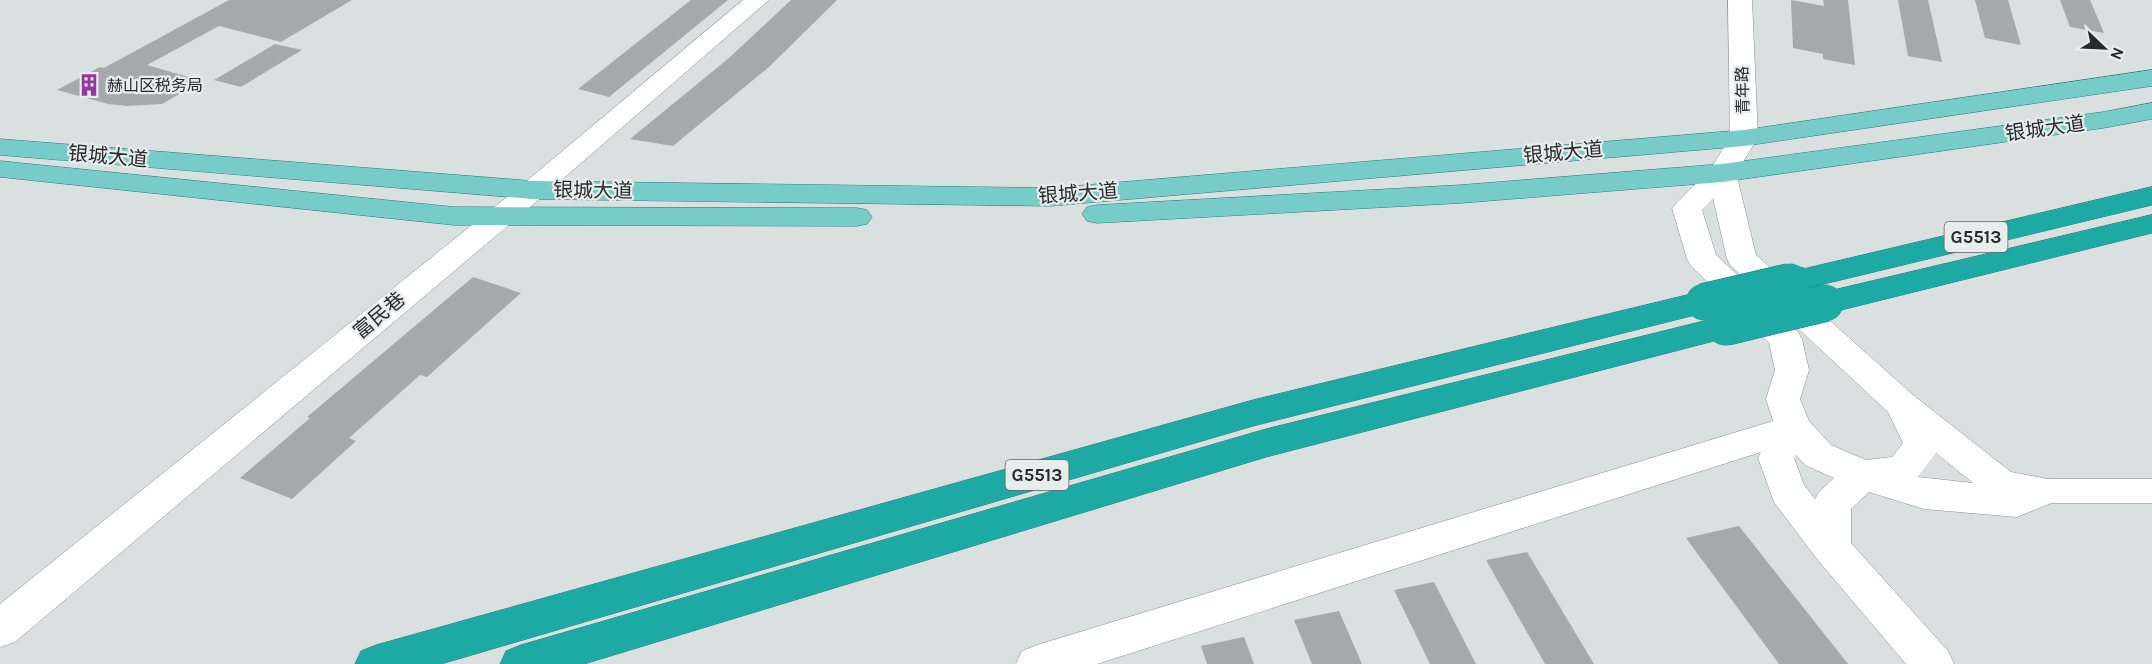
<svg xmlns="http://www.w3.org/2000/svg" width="2152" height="664" viewBox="0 0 2152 664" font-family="Karla,'Noto Sans SC',sans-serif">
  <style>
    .building { fill: #a6a9ac }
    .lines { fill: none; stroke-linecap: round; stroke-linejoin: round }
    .street-casing { stroke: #8a8f90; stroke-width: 1 }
    .secondary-casing { stroke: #8a8f90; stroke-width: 1 }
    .primary-casing { stroke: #217e7a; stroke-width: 1 }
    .highway-casing { stroke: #217e7a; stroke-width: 1 }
    .street { fill: #fff; fill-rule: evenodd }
    .secondary { fill: #fff; fill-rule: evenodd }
    .primary { fill: #77ccc9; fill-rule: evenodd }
    .highway { fill: #1daaa5; fill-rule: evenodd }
    .highway-bridge-far1-casing { stroke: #217e7a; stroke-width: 28; stroke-linecap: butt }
    .highway-bridge-casing { stroke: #217e7a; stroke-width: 38; stroke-linecap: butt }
    .highway-bridge-far1 { stroke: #1daaa5; stroke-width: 27 }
    .highway-bridge { stroke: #1daaa5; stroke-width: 37 }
    .labels { text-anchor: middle; stroke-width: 4.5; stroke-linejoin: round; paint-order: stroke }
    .far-poi-label { font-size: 16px; fill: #292b2b; stroke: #e7eced; text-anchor: start }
    .far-street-label { font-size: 16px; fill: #292b2b; stroke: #e7eced }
    .shield { fill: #e7eced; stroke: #626565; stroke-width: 1.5 }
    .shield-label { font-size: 18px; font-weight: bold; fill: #292b2b }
    .street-label { font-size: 20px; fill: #292b2b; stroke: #e7eced }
  </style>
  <rect width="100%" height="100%" fill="#dadfe0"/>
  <g class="building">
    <path d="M 229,0 L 352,0 L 281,42 L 219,26 L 147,65 L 202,81 L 162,104 L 127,106 L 108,104 L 57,90 L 100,67 L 104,68 Z"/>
    <path d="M 691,0 L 728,0 L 609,97 L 578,89 Z"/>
    <path d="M 791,0 L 837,0 L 769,67 L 673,146 L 630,139 L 729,58 Z"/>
    <path d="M 1791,0 L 1824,6 L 1823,0 L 1848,0 L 1855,65 L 1823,59 L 1823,54 L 1793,48 Z"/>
    <path d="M 1898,0 L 1928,0 L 1942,62 L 1908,56 Z"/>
    <path d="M 1975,0 L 2008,0 L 2021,45 L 1985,38 Z"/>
    <path d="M 2060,0 L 2090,0 L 2104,33 L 2070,27 Z"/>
    <path d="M 275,44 L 302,50 L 241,87 L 214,80 Z"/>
    <path d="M 473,277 L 521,293 L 427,377 L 420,375 L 349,438 L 356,441 L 292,499 L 240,478 L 310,418 L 307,417 Z"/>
    <path d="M 1739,526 L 1848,664 L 1779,664 L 1686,538 Z"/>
    <path d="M 1527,552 L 1594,664 L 1545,664 L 1486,560 Z"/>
    <path d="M 1434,582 L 1476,664 L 1430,664 L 1394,590 Z"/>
    <path d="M 1339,611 L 1362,664 L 1312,664 L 1294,620 Z"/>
    <path d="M 1244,637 L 1254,664 L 1207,664 L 1201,646 Z"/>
  </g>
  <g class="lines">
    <g class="street-casing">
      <path id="street" d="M 2041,479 L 2152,479 L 2152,503 L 2041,503 L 2030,500 L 2026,491 L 2030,482 Z"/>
    </g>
    <g class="secondary-casing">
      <g id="secondary">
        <path d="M 743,0 L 769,0 L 543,196 L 15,642 L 0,647 L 0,604 L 523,184 Z"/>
        <path d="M 1728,0 L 1752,0 L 1758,138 L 1736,173 L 1756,255 L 1913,395 L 2011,472 L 2054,480 L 2060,491 L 2054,502 L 2017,517 L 1924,509 L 1869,492 L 1851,509 L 1851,543 L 1948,651 L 1954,664 L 1906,664 L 1817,559 L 1774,502 L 1758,458 L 1761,452 L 1097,664 L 1016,664 L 1022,651 L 1037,645 L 1773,421 L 1766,399 L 1775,370 L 1769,343 L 1691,266 L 1687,259 L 1672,208 L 1711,168 L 1730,138 ZM 1713,198 L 1727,259 L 1731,266 L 1888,412 L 1903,443 L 1892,457 L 1866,460 L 1831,445 L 1809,421 L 1800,399 L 1809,370 L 1802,339 L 1797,331 L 1716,255 L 1702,210 ZM 1936,453 L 1973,483 L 1918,477 ZM 1796,455 L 1805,465 L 1834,478 L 1819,492 L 1815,499 L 1804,485 L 1794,458 Z"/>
      </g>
    </g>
    <g class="primary-casing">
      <g id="primary">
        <path d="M 2152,70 L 2152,86 L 1744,146 L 1050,206 L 533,199 L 0,155 L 0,139 L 533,181 L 1050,188 L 1744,130 Z"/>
        <path d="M 2152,103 L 2152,119 L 2103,128 L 1722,182 L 1461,203 L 1097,223 L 1087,221 L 1082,214 L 1087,207 L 1097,205 L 1461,185 L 1722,164 L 2103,112 Z"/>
        <path d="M 0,161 L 454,207 L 857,208 L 867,210 L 872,217 L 867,224 L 857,226 L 454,225 L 0,177 Z"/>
      </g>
    </g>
    <g class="highway-casing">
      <g id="highway">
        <path d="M 2152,187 L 2152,205 L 1799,290 L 1788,287 L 1783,280 L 1788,273 L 1799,270 Z"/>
        <path d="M 2152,215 L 2152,233 L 1825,314 L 1814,311 L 1809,303 L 1814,295 L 1825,292 Z"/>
        <path d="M 1704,291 L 1715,294 L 1720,302 L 1715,310 L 1253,426 L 441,664 L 355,664 L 361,651 L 376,645 L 1253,400 Z"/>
        <path d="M 1725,316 L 1737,319 L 1741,327 L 1737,335 L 1266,457 L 584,664 L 500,664 L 506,651 L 521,645 L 1266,429 Z"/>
      </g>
    </g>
    <use href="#street" class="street"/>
    <use href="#secondary" class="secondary"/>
    <use href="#primary" class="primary"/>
    <use href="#highway" class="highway"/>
    <g class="highway-bridge-far1-casing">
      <path id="highway-bridge-far1" d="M 1784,284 L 1799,280"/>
    </g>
    <g class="highway-bridge-casing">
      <g id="highway-bridge">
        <path d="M 1704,302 L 1790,282"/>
        <path d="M 1725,327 L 1825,303"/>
      </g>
    </g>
    <use href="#highway-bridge-far1" class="highway-bridge-far1"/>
    <use href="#highway-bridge" class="highway-bridge"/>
  </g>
  <defs>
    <g id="building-bare" transform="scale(1.8)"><path d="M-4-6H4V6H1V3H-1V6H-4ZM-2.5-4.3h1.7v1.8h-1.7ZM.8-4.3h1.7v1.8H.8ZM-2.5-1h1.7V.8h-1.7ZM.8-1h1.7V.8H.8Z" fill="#97369d" stroke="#e7eced" stroke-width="2.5" paint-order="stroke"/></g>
  </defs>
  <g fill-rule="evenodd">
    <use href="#building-bare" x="89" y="85"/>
  </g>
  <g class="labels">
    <g class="far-poi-label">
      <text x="107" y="91">赫山区税务局</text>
    </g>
    <g class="far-street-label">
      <text transform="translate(1742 90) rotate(-91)" y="6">青年路</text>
    </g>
    <g class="shield">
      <rect x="1944.5" y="222" width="63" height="30" rx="4.5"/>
      <rect x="1005.5" y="460" width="63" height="30" rx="4.5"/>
    </g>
    <g class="shield-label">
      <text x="1976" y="243">G5513</text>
      <text x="1037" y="481">G5513</text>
    </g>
    <g class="street-label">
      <text transform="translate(2045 128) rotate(-8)" y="7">银城大道</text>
      <text transform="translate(1563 152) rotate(-5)" y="7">银城大道</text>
      <text transform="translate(108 156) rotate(5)" y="7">银城大道</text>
      <text transform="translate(593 190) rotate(1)" y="7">银城大道</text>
      <text transform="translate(1078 193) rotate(-4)" y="7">银城大道</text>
      <text transform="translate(379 315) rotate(-40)" y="7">富民巷</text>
    </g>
  </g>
  <g transform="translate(2104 48) rotate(113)" stroke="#e7eced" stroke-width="4.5" paint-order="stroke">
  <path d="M0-4.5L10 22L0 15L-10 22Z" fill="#292b2b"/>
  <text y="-9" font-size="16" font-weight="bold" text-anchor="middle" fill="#292b2b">N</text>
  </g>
</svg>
